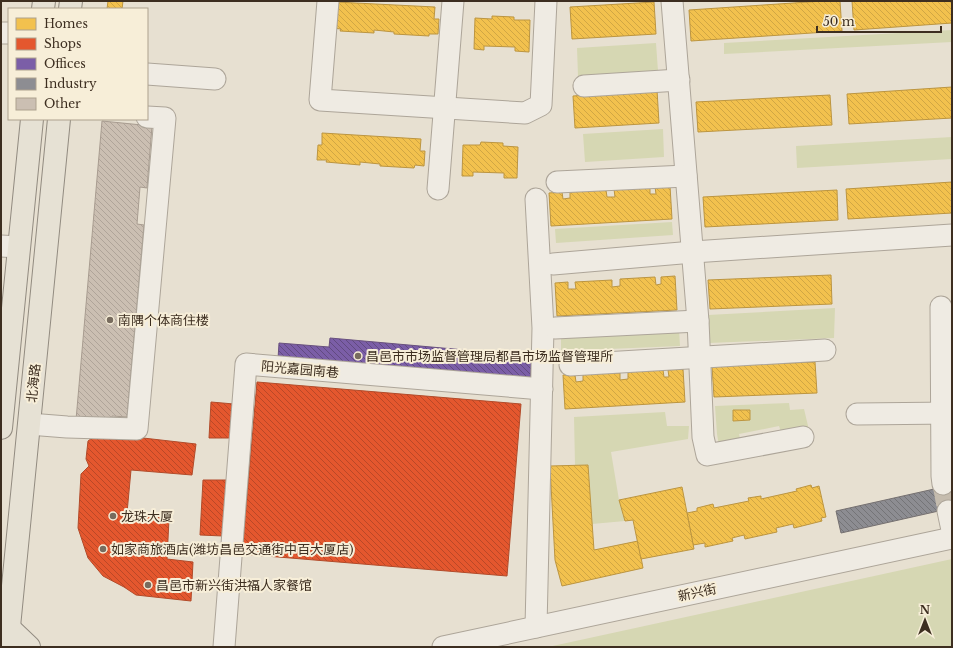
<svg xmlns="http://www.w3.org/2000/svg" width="953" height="648" viewBox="0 0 953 648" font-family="'Libre Baskerville','Noto Sans SC',serif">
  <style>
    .green { fill: #d6d7b3; fill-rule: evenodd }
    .homes { fill: url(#homes-back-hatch); stroke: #bc9540 }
    .shops { fill: url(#shops-back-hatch); stroke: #b24b2a }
    .offices { fill: url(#offices-back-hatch); stroke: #68507e }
    .industry { fill: url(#industry-back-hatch); stroke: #757070 }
    .building { fill: url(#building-back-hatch); stroke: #a89c90 }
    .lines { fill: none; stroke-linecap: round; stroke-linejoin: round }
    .minor-tunnel { stroke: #c5bcae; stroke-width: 21; stroke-dasharray: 21 10; stroke-linecap: butt }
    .minor-casing { stroke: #ada599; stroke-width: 23 }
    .major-casing { stroke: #928b80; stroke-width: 24 }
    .minor { stroke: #efebe3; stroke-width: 21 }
    .major { stroke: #e6e1d4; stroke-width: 22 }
    .poi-dot { fill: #786c5e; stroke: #f7eed8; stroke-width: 1.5 }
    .labels { text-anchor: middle; stroke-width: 4; stroke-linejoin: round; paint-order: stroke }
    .poi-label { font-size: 13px; fill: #3d2e20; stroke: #f7eed8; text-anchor: start }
    .street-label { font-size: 13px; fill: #3d2e20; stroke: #f7eed8 }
  </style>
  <defs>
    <pattern id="homes-back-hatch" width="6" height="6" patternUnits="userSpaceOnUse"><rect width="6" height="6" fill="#f2c14e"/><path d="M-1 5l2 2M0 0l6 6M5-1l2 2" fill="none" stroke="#d0a644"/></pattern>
    <pattern id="shops-back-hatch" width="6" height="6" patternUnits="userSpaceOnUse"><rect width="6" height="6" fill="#e4572e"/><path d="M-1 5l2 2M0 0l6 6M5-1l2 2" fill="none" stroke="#ba4827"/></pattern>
    <pattern id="offices-back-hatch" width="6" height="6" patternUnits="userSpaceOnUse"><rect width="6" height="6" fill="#7b5ea7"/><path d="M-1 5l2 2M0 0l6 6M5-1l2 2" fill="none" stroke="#614a80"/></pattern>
    <pattern id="industry-back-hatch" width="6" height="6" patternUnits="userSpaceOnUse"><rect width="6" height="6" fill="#8d8d92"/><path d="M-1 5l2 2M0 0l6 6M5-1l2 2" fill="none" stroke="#747477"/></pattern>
    <pattern id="building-back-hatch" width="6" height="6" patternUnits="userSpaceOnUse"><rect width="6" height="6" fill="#cbbfb2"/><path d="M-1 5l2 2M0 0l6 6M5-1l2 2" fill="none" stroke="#afa499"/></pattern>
  </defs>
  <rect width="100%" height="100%" fill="#e7e0d1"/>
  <g class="green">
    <path d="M 952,30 L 952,42 L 724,54 L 724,43 Z"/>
    <path d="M 656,43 L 658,71 L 578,76 L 577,48 Z"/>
    <path d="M 663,129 L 664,157 L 585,162 L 583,134 Z"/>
    <path d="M 952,137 L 952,159 L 797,168 L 796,146 Z"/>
    <path d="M 672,222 L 673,235 L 556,243 L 555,229 Z"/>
    <path d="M 835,308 L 834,338 L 709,343 L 708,315 Z"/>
    <path d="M 679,329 L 680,346 L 561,351 L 561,333 Z"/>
    <path d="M 789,403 L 790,410 L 804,409 L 809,430 L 782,435 L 779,426 L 739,434 L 741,442 L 719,446 L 717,434 L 715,406 ZM 733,410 L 750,410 L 750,419 L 734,421 Z"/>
    <path d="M 665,412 L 667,426 L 689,426 L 688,439 L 611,452 L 619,500 L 625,521 L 592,524 L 588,465 L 575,465 L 574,417 Z"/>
    <path d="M 952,559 L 952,647 L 548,647 Z"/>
  </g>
  <g class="homes">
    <path d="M 108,1 L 123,1 L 122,9 L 107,9 Z"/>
    <path d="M 823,1 L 840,1 L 842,31 L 691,41 L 689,10 Z"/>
    <path d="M 852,1 L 952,1 L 952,23 L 854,30 Z"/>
    <path d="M 336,2 L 435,7 L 434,19 L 439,19 L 438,34 L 429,34 L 429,36 L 394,34 L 394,32 L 374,30 L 374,33 L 340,31 L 341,29 L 331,28 Z"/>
    <path d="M 654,2 L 656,34 L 572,39 L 570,7 Z"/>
    <path d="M 492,16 L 514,17 L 514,20 L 530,20 L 529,52 L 515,51 L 515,47 L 484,46 L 484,50 L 474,49 L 475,18 L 492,19 Z"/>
    <path d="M 952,87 L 952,118 L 849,124 L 847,94 Z"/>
    <path d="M 657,90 L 659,123 L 575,128 L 573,96 Z"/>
    <path d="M 830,95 L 832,125 L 698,132 L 696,102 Z"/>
    <path d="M 322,133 L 421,139 L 420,151 L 425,151 L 424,166 L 415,165 L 414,168 L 380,166 L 380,164 L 360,162 L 360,165 L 326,162 L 327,160 L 317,160 L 318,145 L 322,145 Z"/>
    <path d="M 481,142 L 503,143 L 503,146 L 518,147 L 517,178 L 504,178 L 504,173 L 473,172 L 473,176 L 462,176 L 463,145 L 480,145 Z"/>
    <path d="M 952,182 L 952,213 L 848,219 L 846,189 Z"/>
    <path d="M 670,186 L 672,219 L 551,226 L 549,193 L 562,192 L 563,199 L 570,198 L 570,192 L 606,190 L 607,197 L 615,197 L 614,189 L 650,187 L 650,194 L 656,194 L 655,187 Z"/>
    <path d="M 837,190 L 838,220 L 705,227 L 703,197 Z"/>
    <path d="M 831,275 L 832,304 L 710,309 L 708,280 Z"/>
    <path d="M 675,276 L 677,310 L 557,316 L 555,283 L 568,282 L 568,289 L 576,289 L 575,282 L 612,280 L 612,287 L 620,286 L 620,279 L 655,277 L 656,285 L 661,284 L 661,277 Z"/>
    <path d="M 815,362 L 817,393 L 714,397 L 712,366 Z"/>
    <path d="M 683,369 L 685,402 L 565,409 L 563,375 L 575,375 L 576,382 L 583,381 L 583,374 L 620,373 L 620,380 L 628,379 L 628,372 L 663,370 L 664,377 L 669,377 L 668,370 Z"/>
    <path d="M 733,410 L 750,410 L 750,420 L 733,421 Z"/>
    <path d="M 588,465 L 594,550 L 638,541 L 643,568 L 562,586 L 555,560 L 550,466 Z"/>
    <path d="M 811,485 L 812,488 L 819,486 L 826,517 L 821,518 L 822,521 L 794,528 L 793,524 L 776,528 L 777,532 L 745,539 L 744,535 L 732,538 L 733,541 L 705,547 L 705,543 L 693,545 L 687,513 L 697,511 L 697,508 L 713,504 L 714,508 L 749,501 L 748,498 L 761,496 L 761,499 L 797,491 L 796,489 Z"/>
    <path d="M 682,487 L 694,549 L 641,559 L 633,520 L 625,521 L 619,500 Z"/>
  </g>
  <g class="shops">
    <path d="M 257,382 L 521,404 L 507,576 L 242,554 Z"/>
    <path d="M 211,402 L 234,404 L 232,438 L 209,438 Z"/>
    <path d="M 99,433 L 196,444 L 192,475 L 131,470 L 127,513 L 169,519 L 167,559 L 193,562 L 191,601 L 136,595 L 124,587 L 103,576 L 88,558 L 78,528 L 81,474 L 89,466 L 86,459 L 88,441 Z"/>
    <path d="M 203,480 L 228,480 L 223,536 L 200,535 Z"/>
  </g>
  <path class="offices" d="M 330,338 L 532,356 L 530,381 L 278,359 L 279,343 L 329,347 Z"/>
  <path class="industry" d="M 952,485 L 952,508 L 841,533 L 836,511 Z"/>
  <path class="building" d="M 102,121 L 152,126 L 147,188 L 140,187 L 137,224 L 144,225 L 127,417 L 112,416 L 111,423 L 76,420 Z"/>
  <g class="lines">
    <path class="minor-tunnel" d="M 943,484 L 948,511"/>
    <g class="minor-casing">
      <g id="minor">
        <path d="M 328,1 L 320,100 L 525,113 L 541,105 L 546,1"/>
        <path d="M 672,1 L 698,321 L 703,437 L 707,455 L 803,437"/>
        <path d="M 1,33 L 9,33"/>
        <path d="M 147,74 L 215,79"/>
        <path d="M 584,86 L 679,80"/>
        <path d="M 557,182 L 686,176"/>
        <path d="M 438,189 L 453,1"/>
        <path d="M 536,199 L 543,328 L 536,627"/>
        <path d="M 1,246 L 19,247"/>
        <path d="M 553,264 L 693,252 L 952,235"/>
        <path d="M 941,307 L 942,476 L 943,484"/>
        <path d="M 555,328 L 698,321"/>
        <path d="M 570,365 L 825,350"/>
        <path d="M 857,414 L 952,413"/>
        <path d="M 29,424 L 67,427 L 137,429 L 165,118 L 147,117"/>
        <path d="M 948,511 L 952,530"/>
        <path d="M 224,647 L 246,364 L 542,389"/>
        <path d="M 443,647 L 952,538"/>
      </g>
    </g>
    <g class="major-casing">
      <g id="major">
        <path d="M 43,9 L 44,1"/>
        <path d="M 70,9 L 71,1"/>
        <path d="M 1,428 L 32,119"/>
        <path d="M 9,628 L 29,647"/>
        <path d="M 7,647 L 59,119"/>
      </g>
    </g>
    <use href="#minor" class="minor"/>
    <use href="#major" class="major"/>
  </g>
  <g class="poi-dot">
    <circle cx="110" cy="320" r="4"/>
    <circle cx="358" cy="356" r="4"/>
    <circle cx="113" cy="516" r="4"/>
    <circle cx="103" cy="549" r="4"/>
    <circle cx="148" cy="585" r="4"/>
  </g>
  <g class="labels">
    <g class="poi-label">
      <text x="118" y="325">南隅个体商住楼</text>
      <text x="366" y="361">昌邑市市场监督管理局都昌市场监督管理所</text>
      <text x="121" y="521">龙珠大厦</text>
      <text x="111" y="554">如家商旅酒店(潍坊昌邑交通街中百大厦店)</text>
      <text x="156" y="590">昌邑市新兴街洪福人家餐馆</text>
    </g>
    <g class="street-label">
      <text transform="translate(300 369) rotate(5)" y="5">阳光嘉园南巷</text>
      <text transform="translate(33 383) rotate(-84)" y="5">北海路</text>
      <text transform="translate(697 592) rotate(-12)" y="5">新兴街</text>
    </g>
  </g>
  <rect width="953" height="648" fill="none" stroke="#3d2e20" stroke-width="4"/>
  <rect x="8" y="8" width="140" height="112" fill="#f7eed8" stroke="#ada18e"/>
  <rect x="16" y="18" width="20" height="12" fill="#f2c14e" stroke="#ada18e"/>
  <text x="44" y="28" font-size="12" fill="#3d2e20">Homes</text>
  <rect x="16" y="38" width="20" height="12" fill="#e4572e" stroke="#ada18e"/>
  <text x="44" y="48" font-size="12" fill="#3d2e20">Shops</text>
  <rect x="16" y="58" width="20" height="12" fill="#7b5ea7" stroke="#ada18e"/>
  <text x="44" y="68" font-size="12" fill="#3d2e20">Offices</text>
  <rect x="16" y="78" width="20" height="12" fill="#8d8d92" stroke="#ada18e"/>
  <text x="44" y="88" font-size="12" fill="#3d2e20">Industry</text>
  <rect x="16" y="98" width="20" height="12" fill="#cbbfb2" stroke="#ada18e"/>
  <text x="44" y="108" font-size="12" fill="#3d2e20">Other</text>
  <g transform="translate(925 620)" stroke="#f7eed8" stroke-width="3" paint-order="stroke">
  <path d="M0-3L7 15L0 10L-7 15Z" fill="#3d2e20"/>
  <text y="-6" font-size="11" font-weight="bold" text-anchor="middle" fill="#3d2e20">N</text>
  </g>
  <path d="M817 26v6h124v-6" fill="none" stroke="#3d2e20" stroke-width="2"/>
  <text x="823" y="26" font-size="12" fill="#3d2e20" stroke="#f7eed8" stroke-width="3" paint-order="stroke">50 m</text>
</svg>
